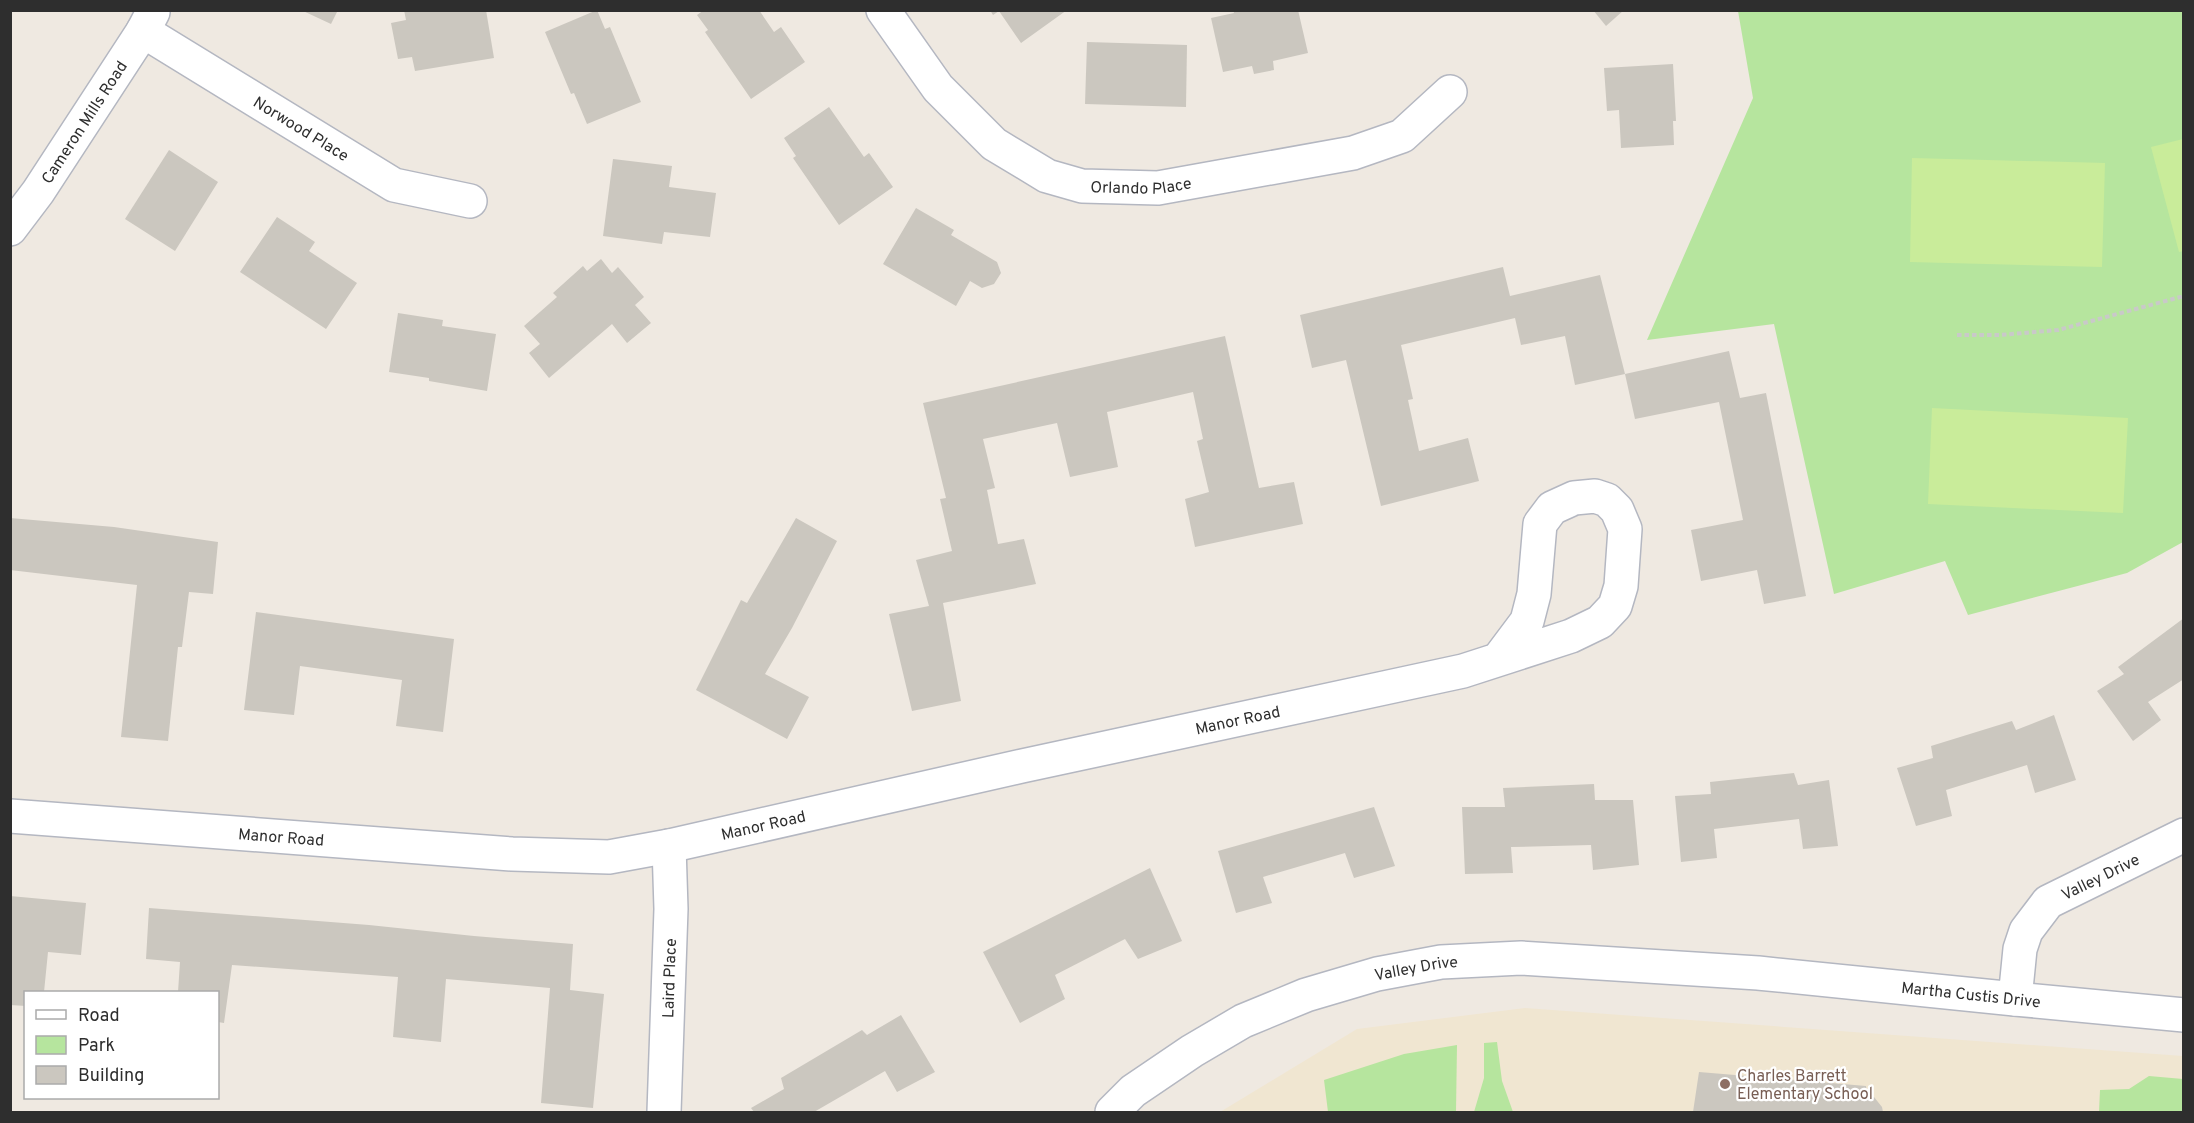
<svg xmlns="http://www.w3.org/2000/svg" width="2194" height="1123" viewBox="0 0 2194 1123" font-family="Overpass,sans-serif">
  <style>
    .education { fill: #f0e6d1 }
    .green { fill: #b6e59e }
    .pitch { fill: #c9ec9a }
    .building { fill: #cbc7bf }
    .lines { fill: none; stroke-linecap: round; stroke-linejoin: round }
    .street-casing { stroke: #b4b7c1; stroke-width: 36 }
    .secondary-casing { stroke: #b4b7c1; stroke-width: 36 }
    .path { stroke: #c9c9c9; stroke-width: 4; stroke-dasharray: 4.5 3; stroke-linecap: butt }
    .street { stroke: #fff; stroke-width: 33 }
    .secondary { stroke: #fff; stroke-width: 33 }
    .education-dot { fill: #8d6e63; stroke: #fff; stroke-width: 2 }
    .labels { text-anchor: middle; stroke-width: 4.5; stroke-linejoin: round; paint-order: stroke }
    .street-label { font-size: 16px; fill: #2e2e2e; stroke: #fff }
    .education-label { font-size: 16px; fill: #785e54; stroke: #fff; text-anchor: start }
  </style>
  <rect width="100%" height="100%" fill="#efe9e1"/>
  <path class="education" d="M 1525,1008 L 2183,1056 L 2183,1112 L 1220,1112 L 1357,1029 Z"/>
  <g class="green">
    <path d="M 1738,11 L 2183,11 L 2183,542 L 2127,573 L 1968,615 L 1945,561 L 1834,594 L 1774,324 L 1647,340 L 1753,98 Z"/>
    <path d="M 1497,1042 L 1502,1081 L 1513,1112 L 1474,1112 L 1484,1078 L 1484,1043 Z"/>
    <path d="M 1457,1045 L 1456,1112 L 1328,1112 L 1324,1080 L 1404,1054 Z"/>
    <path d="M 2149,1076 L 2183,1079 L 2183,1112 L 2099,1112 L 2100,1090 L 2129,1089 Z"/>
  </g>
  <g class="pitch">
    <path d="M 2183,139 L 2184,251 L 2179,252 L 2151,147 Z"/>
    <path d="M 1912,158 L 2105,163 L 2102,267 L 1910,262 Z"/>
    <path d="M 1932,408 L 2128,418 L 2123,513 L 1928,504 Z"/>
  </g>
  <g class="building">
    <path d="M 301,10 L 338,10 L 331,24 Z"/>
    <path d="M 404,10 L 486,10 L 494,58 L 415,71 L 412,57 L 398,59 L 391,23 L 406,20 Z"/>
    <path d="M 597,10 L 605,29 L 610,27 L 641,102 L 587,124 L 574,93 L 571,94 L 545,32 Z"/>
    <path d="M 704,10 L 759,10 L 774,32 L 781,27 L 805,62 L 751,99 L 705,32 L 708,30 L 697,15 Z"/>
    <path d="M 990,10 L 1067,10 L 1021,43 L 999,11 L 993,15 Z"/>
    <path d="M 1233,10 L 1298,10 L 1308,53 L 1273,61 L 1274,70 L 1254,74 L 1252,66 L 1223,72 L 1211,18 L 1234,13 Z"/>
    <path d="M 1593,10 L 1624,10 L 1606,26 Z"/>
    <path d="M 1087,42 L 1187,45 L 1186,107 L 1085,104 Z"/>
    <path d="M 1673,64 L 1676,121 L 1673,121 L 1674,145 L 1621,148 L 1619,110 L 1607,111 L 1604,68 Z"/>
    <path d="M 829,107 L 864,157 L 869,153 L 893,187 L 839,225 L 793,158 L 796,156 L 784,138 Z"/>
    <path d="M 169,150 L 218,182 L 175,251 L 125,219 Z"/>
    <path d="M 613,159 L 672,166 L 669,187 L 716,193 L 710,237 L 664,232 L 662,244 L 603,236 Z"/>
    <path d="M 916,208 L 954,230 L 951,235 L 997,262 L 1001,273 L 994,284 L 982,288 L 970,281 L 956,306 L 883,264 Z"/>
    <path d="M 277,217 L 315,242 L 309,251 L 357,283 L 326,329 L 240,272 Z"/>
    <path d="M 601,259 L 612,273 L 618,267 L 644,297 L 635,305 L 651,323 L 627,343 L 612,324 L 549,378 L 529,353 L 540,344 L 524,326 L 557,297 L 553,293 L 583,266 L 587,271 Z"/>
    <path d="M 1503,267 L 1510,296 L 1600,275 L 1625,374 L 1575,385 L 1565,336 L 1521,345 L 1515,318 L 1401,345 L 1413,399 L 1408,400 L 1419,451 L 1468,438 L 1479,481 L 1381,506 L 1346,360 L 1312,368 L 1300,315 Z"/>
    <path d="M 398,313 L 443,320 L 442,326 L 496,334 L 487,391 L 429,381 L 429,378 L 389,372 Z"/>
    <path d="M 1225,336 L 1259,488 L 1294,482 L 1303,524 L 1195,547 L 1185,499 L 1209,492 L 1197,441 L 1203,439 L 1193,392 L 1107,412 L 1118,467 L 1070,477 L 1057,423 L 983,439 L 995,488 L 987,490 L 998,544 L 1024,539 L 1036,584 L 943,603 L 961,701 L 912,711 L 889,614 L 929,606 L 916,560 L 952,551 L 940,499 L 946,498 L 923,403 Z"/>
    <path d="M 1729,351 L 1740,398 L 1766,393 L 1806,596 L 1764,604 L 1757,570 L 1701,581 L 1691,530 L 1743,520 L 1719,402 L 1635,419 L 1625,374 Z"/>
    <path d="M 10,518 L 114,527 L 218,542 L 213,594 L 189,592 L 182,647 L 178,647 L 168,741 L 121,737 L 137,585 L 10,570 Z"/>
    <path d="M 796,518 L 837,541 L 792,628 L 765,674 L 809,697 L 787,739 L 696,690 L 741,600 L 747,603 Z"/>
    <path d="M 256,612 L 454,639 L 443,732 L 396,726 L 402,680 L 300,666 L 294,715 L 244,710 Z"/>
    <path d="M 2184,618 L 2184,679 L 2148,702 L 2161,720 L 2133,741 L 2097,691 L 2124,674 L 2118,667 Z"/>
    <path d="M 2054,715 L 2076,780 L 2035,793 L 2027,765 L 1946,790 L 1952,816 L 1916,826 L 1897,768 L 1933,758 L 1931,746 L 2012,721 L 2016,730 Z"/>
    <path d="M 1794,773 L 1798,785 L 1829,780 L 1838,846 L 1803,849 L 1799,819 L 1714,829 L 1717,858 L 1681,862 L 1675,796 L 1711,794 L 1710,782 Z"/>
    <path d="M 1594,784 L 1595,800 L 1633,800 L 1639,865 L 1593,870 L 1591,845 L 1511,847 L 1513,873 L 1465,874 L 1462,807 L 1505,807 L 1503,788 Z"/>
    <path d="M 1374,807 L 1395,866 L 1354,878 L 1345,853 L 1263,877 L 1272,903 L 1236,913 L 1218,851 Z"/>
    <path d="M 1150,868 L 1182,941 L 1138,959 L 1125,939 L 1055,975 L 1065,999 L 1020,1023 L 983,952 Z"/>
    <path d="M 10,896 L 86,903 L 81,955 L 48,952 L 44,992 L 26,992 L 26,1006 L 10,1005 Z"/>
    <path d="M 149,908 L 369,925 L 474,936 L 573,944 L 570,990 L 604,994 L 593,1108 L 541,1103 L 550,988 L 446,979 L 441,1042 L 393,1037 L 398,977 L 232,965 L 224,1023 L 218,1022 L 218,992 L 178,992 L 180,962 L 146,959 Z"/>
    <path d="M 901,1015 L 935,1072 L 897,1092 L 885,1071 L 814,1112 L 754,1112 L 751,1108 L 784,1089 L 781,1078 L 862,1030 L 867,1035 Z"/>
    <path d="M 1699,1072 L 1866,1086 L 1867,1096 L 1874,1097 L 1882,1107 L 1883,1112 L 1693,1112 Z"/>
  </g>
  <g class="lines">
    <g class="street-casing">
      <g id="street">
        <path id="s1" d="M 883,10 L 938,88 L 994,144 L 1047,176 L 1082,186 L 1158,188 L 1353,153 L 1402,136 L 1450,92"/>
        <path id="s2" d="M 143,31 L 394,185 L 470,201"/>
        <path id="s3" d="M 10,229 L 38,192 L 143,31 L 153,12"/>
        <path id="s4" d="M 10,816 L 512,854 L 609,857 L 669,846 L 1022,766 L 1463,671 L 1571,636 L 1600,622 L 1615,606 L 1621,586 L 1625,529 L 1617,510 L 1607,500 L 1595,496 L 1574,498 L 1552,508 L 1540,524 L 1534,594 L 1527,621 L 1500,657"/>
        <path d="M 2015,999 L 2184,1015"/>
        <path id="s5" d="M 664,1112 L 671,909 L 669,846"/>
      </g>
    </g>
    <g class="secondary-casing">
      <g id="secondary">
        <path id="s6" d="M 1112,1112 L 1133,1091 L 1192,1051 L 1243,1021 L 1306,995 L 1377,974 L 1441,962 L 1521,958 L 1758,973 L 2015,999 L 2020,949 L 2026,931 L 2048,902 L 2184,835"/>
      </g>
    </g>
    <path class="path" d="M 1957,335 L 2000,335 L 2058,330 L 2184,296"/>
    <use href="#street" class="street"/>
    <use href="#secondary" class="secondary"/>
  </g>
  <circle class="education-dot" cx="1725" cy="1084" r="6"/>
  <g class="labels">
    <g class="street-label">
      <text dy="6" stroke="none"><textPath href="#s3" startOffset="130">Cameron Mills Road</textPath></text>
      <text dy="6" stroke="none"><textPath href="#s2" startOffset="186">Norwood Place</textPath></text>
      <text dy="6" stroke="none"><textPath href="#s1" startOffset="332">Orlando Place</textPath></text>
      <text dy="6" stroke="none"><textPath href="#s4" startOffset="1244">Manor Road</textPath></text>
      <text dy="6" stroke="none"><textPath href="#s4" startOffset="758">Manor Road</textPath></text>
      <text dy="6" stroke="none"><textPath href="#s4" startOffset="272">Manor Road</textPath></text>
      <text dy="6" stroke="none"><textPath href="#s6" startOffset="1107">Valley Drive</textPath></text>
      <text dy="6" stroke="none"><textPath href="#s6" startOffset="342">Valley Drive</textPath></text>
      <text dy="6" stroke="none"><textPath href="#s5" startOffset="134">Laird Place</textPath></text>
      <text transform="translate(1971 994) rotate(6)" y="6">Martha Custis Drive</text>
    </g>
    <g class="education-label">
      <text x="1737" y="1081">Charles Barrett<tspan x="1737" dy="18">Elementary School</tspan></text>
    </g>
  </g>
  <rect width="2194" height="1123" fill="none" stroke="#2e2e2e" stroke-width="24"/>
  <rect x="24" y="991" width="195" height="108" fill="#ffffff" stroke="#ababab" stroke-width="1.5"/>
  <rect x="36" y="1010" width="30" height="9" fill="#ffffff" stroke="#ababab" stroke-width="1.5"/>
  <text x="78" y="1021" font-size="18" fill="#2e2e2e">Road</text>
  <rect x="36" y="1036" width="30" height="18" fill="#b6e59e" stroke="#ababab" stroke-width="1.5"/>
  <text x="78" y="1051" font-size="18" fill="#2e2e2e">Park</text>
  <rect x="36" y="1066" width="30" height="18" fill="#cbc7bf" stroke="#ababab" stroke-width="1.5"/>
  <text x="78" y="1081" font-size="18" fill="#2e2e2e">Building</text>
</svg>
